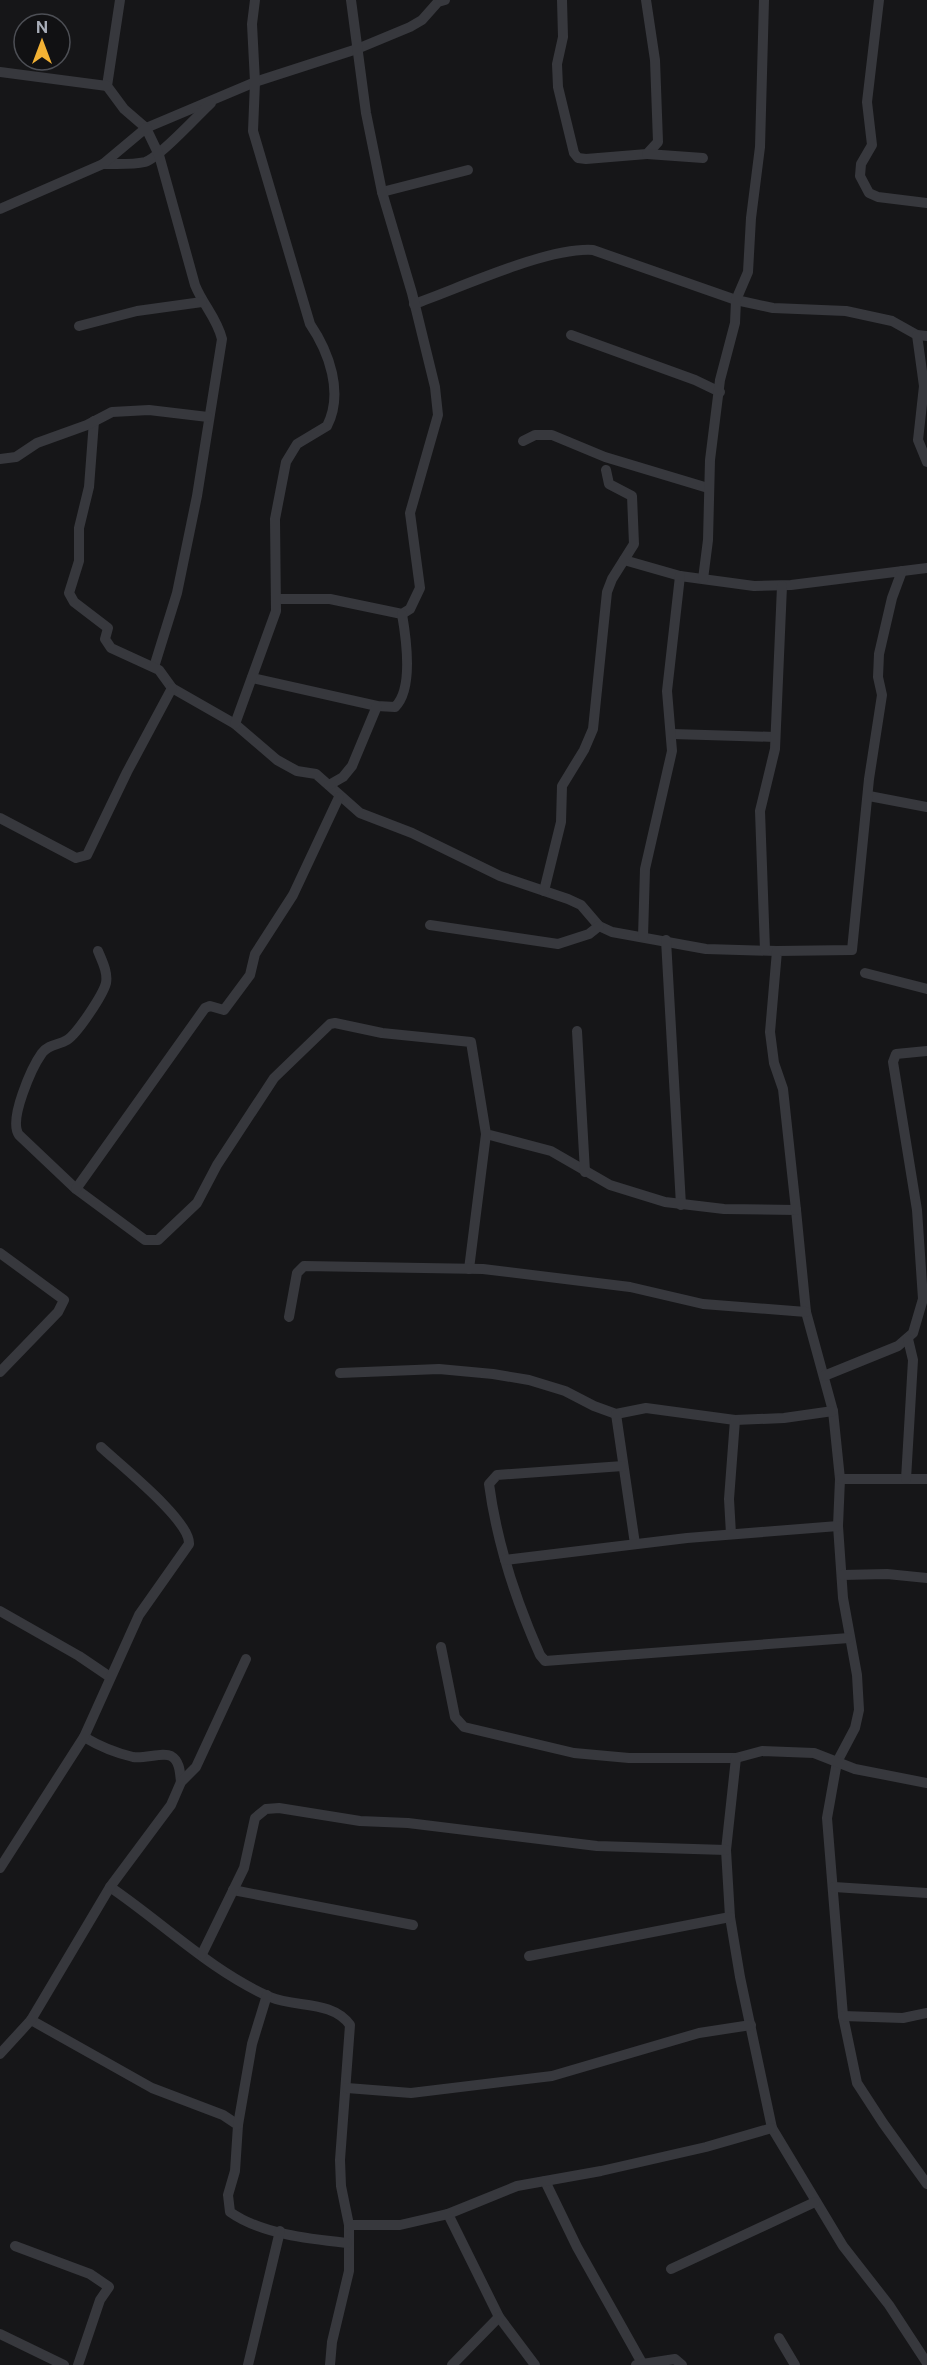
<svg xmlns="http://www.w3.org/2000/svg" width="927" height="2365" viewBox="0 0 927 2365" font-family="'Public Sans',sans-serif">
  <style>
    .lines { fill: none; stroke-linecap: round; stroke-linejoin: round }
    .minor { stroke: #37383d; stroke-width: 10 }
  </style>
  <rect width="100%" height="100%" fill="#161618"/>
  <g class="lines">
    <g class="minor">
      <path d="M 120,0 L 107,86 L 124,109 L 146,128 L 255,82 L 357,49 L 410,27 L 422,20 L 438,2 L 445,0"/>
      <path d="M 562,0 L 563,37 L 557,64 L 558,87 L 574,153 L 578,158 L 586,159 L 647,154 L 658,142 L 655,60 L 646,0"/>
      <path d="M 879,0 L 867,102 L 872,145 L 861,164 L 860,176 L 869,193 L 878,197 L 927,203"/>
      <path d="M 0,72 L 107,86"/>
      <path d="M 647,154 L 703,158"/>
      <path d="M 103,164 C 117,164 132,165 145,162 C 159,158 198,115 211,103"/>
      <path d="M 382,192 L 468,170"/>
      <path d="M 0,209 L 103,164 L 146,128 L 159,155 L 195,285 C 203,305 217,318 222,339 L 197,496 L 177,593 L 154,667"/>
      <path d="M 414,304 C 460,288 547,247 593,250 L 736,300 L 773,308 L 846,311 L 892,321 L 917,335 L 927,336"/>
      <path d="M 79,326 L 137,311 L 202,302"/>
      <path d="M 571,335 L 695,380 L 720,392"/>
      <path d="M 917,335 L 924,386 L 918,440 L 927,462"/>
      <path d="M 94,421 L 89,487 L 79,528 L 79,561 L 69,593 L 74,602 L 108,628 L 105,639 L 111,648 L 159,670 L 172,688 L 235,724 L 277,760 L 297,771 L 316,774 L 360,813 L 412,833 L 500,876 L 568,899 L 581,905 L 599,926 L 612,932 L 706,949 L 777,951"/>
      <path d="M 523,441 L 535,435 L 552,435 L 605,457 L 708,488"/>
      <path d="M 0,459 L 16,457 L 37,443 L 87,425 L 112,412 L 149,410 L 208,417"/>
      <path d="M 624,560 L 680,576 L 754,586 L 791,585 L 927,568"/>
      <path d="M 703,579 L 708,540 L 710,460 L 720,380 L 735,323 L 736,300 L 748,272 L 751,218 L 760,147 L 764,0"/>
      <path d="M 276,599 L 330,599 L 402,614 L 410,609 L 420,588 L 410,513 L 438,415 L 435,387 L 412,293 L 382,192 L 366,113 L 351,0"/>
      <path d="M 252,678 L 377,706 L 395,707 C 414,689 406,637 402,614"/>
      <path d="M 235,724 L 276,611 L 275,519 L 286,462 L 297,444 L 327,426 C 344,393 329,352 310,324 L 253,131 L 255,82 L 252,24 L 255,0"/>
      <path d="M 672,734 L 775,737"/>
      <path d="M 329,785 L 343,777 L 352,766 L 377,706"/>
      <path d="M 869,796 L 927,807"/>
      <path d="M 0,818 L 76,858 L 87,855 L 127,772 L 172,688"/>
      <path d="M 544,891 L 561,822 L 562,786 L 584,750 L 593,729 L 607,592 L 612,579 L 634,544 L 632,496 L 609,484 L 606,470"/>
      <path d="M 430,925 L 558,944 L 589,934 L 599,926"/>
      <path d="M 643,937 L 645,869 L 672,751 L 667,691 L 680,576"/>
      <path d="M 666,940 L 681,1205"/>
      <path d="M 765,950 L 760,811 L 775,749 L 782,586"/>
      <path d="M 98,951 C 102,961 108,972 106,983 C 103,995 77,1034 67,1040 C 59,1045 49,1044 42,1053 C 32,1067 8,1120 19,1135 L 76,1189 L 145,1240 L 158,1240 L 197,1203 L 217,1165 L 274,1078 L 330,1024 L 335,1023 L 382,1033 L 471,1042 L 486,1134 L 551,1151 L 610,1185 L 665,1202 L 724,1209 L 796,1210 L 806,1312 L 833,1411 L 840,1479 L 838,1526 L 843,1598 L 857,1675 L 859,1710 L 855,1728 L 837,1762 L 827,1818 L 843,2016 L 857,2083 L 883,2123 L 927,2184"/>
      <path d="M 865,973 L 927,989"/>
      <path d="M 577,1031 L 585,1172"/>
      <path d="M 76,1189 L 205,1008 L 210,1006 L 224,1010 L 250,975 L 255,954 L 293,895 L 339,797"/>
      <path d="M 796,1210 L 783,1089 L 774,1063 L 770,1032 L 777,951 L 852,950 L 869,779 L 882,695 L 878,677 L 879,654 L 892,598 L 902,571"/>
      <path d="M 0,1253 L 64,1300 L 58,1312 L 0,1372"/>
      <path d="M 469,1269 L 486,1134"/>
      <path d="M 289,1317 L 297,1273 L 304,1266 L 483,1269 L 630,1287 L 703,1304 L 806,1312"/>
      <path d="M 340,1373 L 439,1369 L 493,1374 L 529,1380 L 565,1391 L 594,1406 L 616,1414 L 646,1408 L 735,1420 L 784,1418 L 833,1411"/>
      <path d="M 824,1376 L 898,1346 L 913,1333 L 923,1299 L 917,1210 L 893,1062 L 896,1054 L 927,1051"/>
      <path d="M 616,1414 L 635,1544"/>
      <path d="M 623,1466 L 497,1475 L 489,1484 C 497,1544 516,1601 540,1655 L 545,1661 L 849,1638"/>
      <path d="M 840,1479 L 927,1479"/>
      <path d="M 906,1479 L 913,1360 L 908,1339"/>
      <path d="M 731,1534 L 729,1499 L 735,1420"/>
      <path d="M 505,1560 L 687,1538 L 838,1526"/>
      <path d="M 842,1575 L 887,1574 L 927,1578"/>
      <path d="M 0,1611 L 79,1656 L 110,1677"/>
      <path d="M 441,1647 L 455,1717 L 464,1727 L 574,1753 L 629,1758 L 736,1758 L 762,1751 L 814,1753 L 855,1769 L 927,1783"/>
      <path d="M 84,1737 C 99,1746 116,1753 133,1757 C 144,1759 163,1752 171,1756 C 180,1761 180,1773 181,1782"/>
      <path d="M 736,1758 L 726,1850 L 730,1917 L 740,1977 L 772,2128 L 843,2246 L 889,2305 L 927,2363"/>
      <path d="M 0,1868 L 84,1737 L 139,1615 L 189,1544 C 191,1521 119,1464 101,1447"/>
      <path d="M 110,1887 C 163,1923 211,1971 270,1997 C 296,2008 332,2000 350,2025 L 340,2160 L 341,2186 L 349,2225 L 349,2271 L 332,2342 L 330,2365"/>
      <path d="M 834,1887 L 927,1893"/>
      <path d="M 233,1890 L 413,1925"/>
      <path d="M 202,1954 L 244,1868 L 255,1818 L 266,1809 L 279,1808 L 360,1821 L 408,1823 L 597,1846 L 726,1850"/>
      <path d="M 529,1956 L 730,1917"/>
      <path d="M 843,2016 L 903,2018 L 927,2013"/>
      <path d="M 31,2020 L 152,2088 L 223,2115 L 238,2125 L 235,2171 L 228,2195 L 230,2212 C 261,2234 309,2239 347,2243"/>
      <path d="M 0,2054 L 31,2020 L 110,1887 L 171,1805 L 181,1782 L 196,1767 L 246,1659"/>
      <path d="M 347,2088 L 411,2093 L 552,2076 L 699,2033 L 751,2025"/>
      <path d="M 238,2125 L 252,2044 L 267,1995"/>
      <path d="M 545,2181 L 577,2247 L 642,2363"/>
      <path d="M 448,2214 L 499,2317 L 535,2365"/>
      <path d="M 349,2225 L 400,2225 L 426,2219 L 448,2214 L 517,2186 L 601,2171 L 706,2147 L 772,2128"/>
      <path d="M 15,2246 L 90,2274 L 109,2287 L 100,2300 L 78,2365"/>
      <path d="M 671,2269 L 815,2202"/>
      <path d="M 0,2334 L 64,2365"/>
      <path d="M 779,2338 L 795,2365"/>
      <path d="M 248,2365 L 280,2231"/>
      <path d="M 452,2365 L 499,2317"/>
      <path d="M 636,2365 L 675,2359 L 682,2365"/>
    </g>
  </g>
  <g transform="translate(42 42)"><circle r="28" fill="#111113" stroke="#4d4f55" stroke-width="1.5"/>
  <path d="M0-4.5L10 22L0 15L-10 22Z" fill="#f2b134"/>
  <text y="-9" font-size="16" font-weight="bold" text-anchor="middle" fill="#a8adb8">N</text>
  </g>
</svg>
